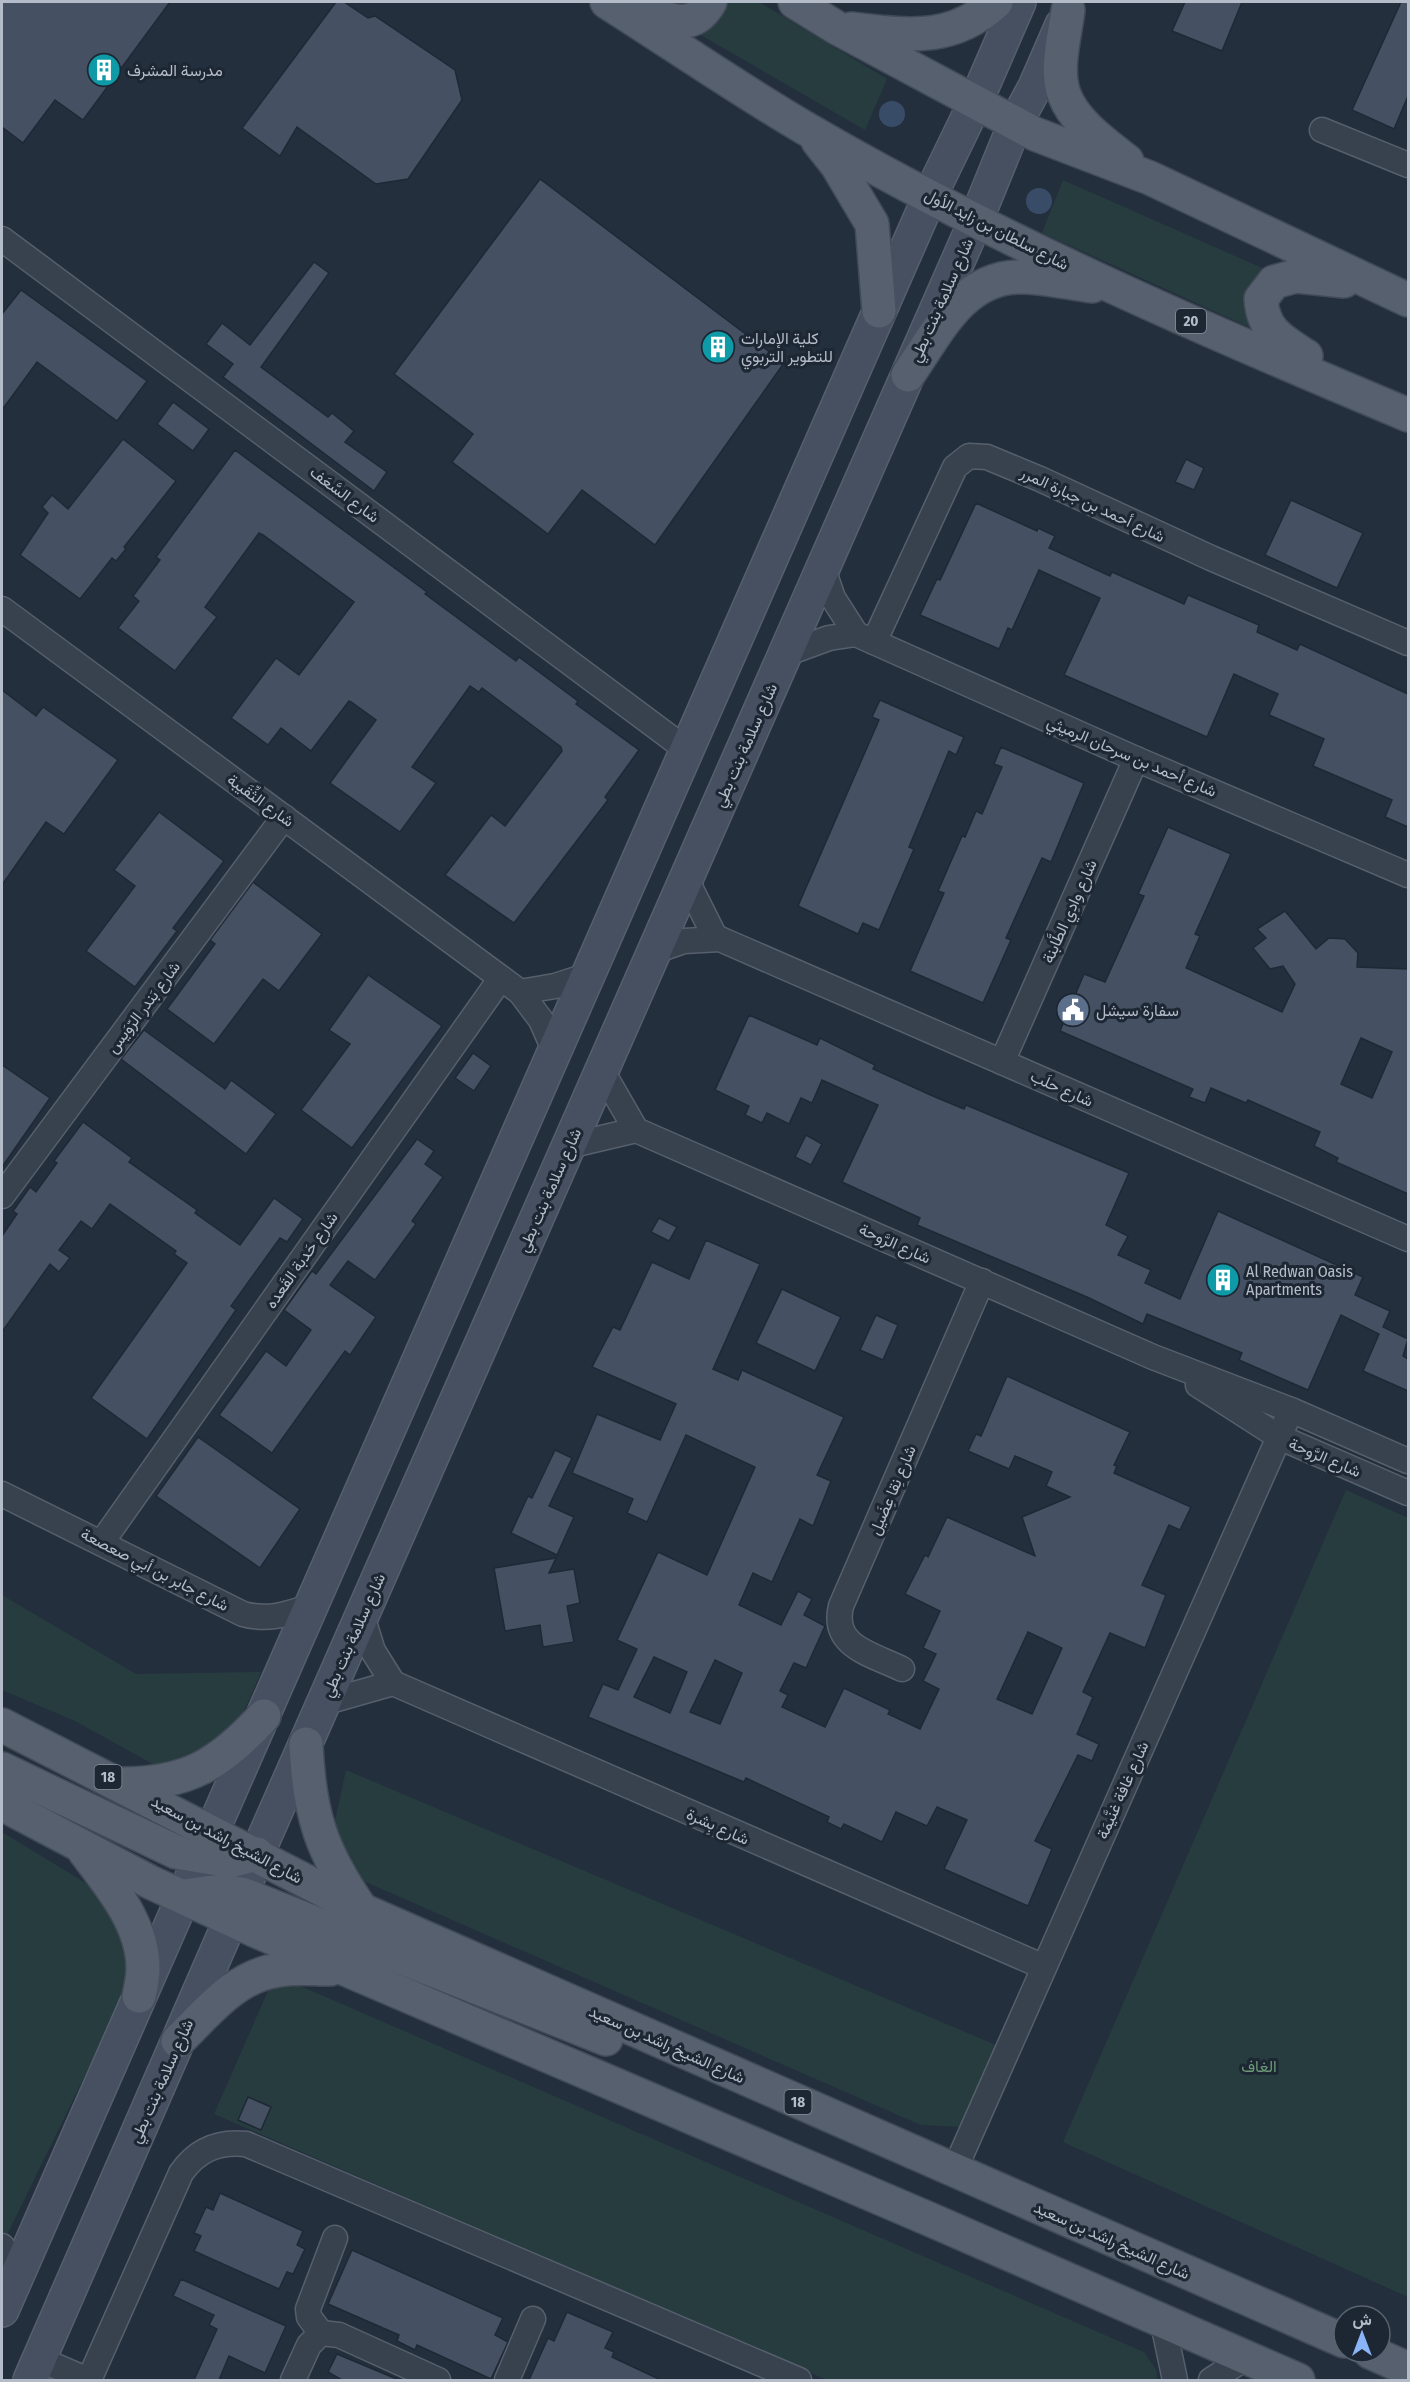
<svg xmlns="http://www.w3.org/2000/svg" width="1410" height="2382" viewBox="0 0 1410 2382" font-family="'Fira Sans Condensed',Vazirmatn,sans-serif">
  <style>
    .green { fill: #263c3f }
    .water { fill: #394c67 }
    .building { fill: #455162; stroke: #1f2835; stroke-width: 1.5; fill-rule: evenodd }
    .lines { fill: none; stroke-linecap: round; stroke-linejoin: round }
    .street-casing { stroke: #565f6c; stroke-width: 27 }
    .secondary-casing { stroke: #565f6c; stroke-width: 36 }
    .primary-casing { stroke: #414a57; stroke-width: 36 }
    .street { stroke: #38414e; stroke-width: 24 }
    .secondary { stroke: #465061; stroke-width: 33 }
    .primary { stroke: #56606e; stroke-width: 33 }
    .labels { text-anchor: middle; stroke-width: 6; stroke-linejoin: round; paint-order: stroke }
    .shield { fill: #1d2633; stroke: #878f9c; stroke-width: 1.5 }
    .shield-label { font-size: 15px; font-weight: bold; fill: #b4bcc9 }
    .poi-label { font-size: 16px; fill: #b4bcc9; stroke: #1d2633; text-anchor: start }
    .street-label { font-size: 16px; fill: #b4bcc9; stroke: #1d2633 }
    .park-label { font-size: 16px; fill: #6b9a76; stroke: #1d2633 }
  </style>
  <rect width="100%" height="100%" fill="#242f3e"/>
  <g class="green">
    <path d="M 722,2 L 759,2 L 887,79 L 865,130 L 692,30 Z"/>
    <path d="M 1063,180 L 1269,271 L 1246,312 L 1251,328 L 1042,233 Z"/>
    <path d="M 1346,1490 L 1408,1518 L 1408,2297 L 1063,2142 Z"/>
    <path d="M 2,1595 L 136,1674 L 261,1672 L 234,1734 L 171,1774 L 75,1721 L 2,1690 Z"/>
    <path d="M 346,1770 L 996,2045 L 985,2085 L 963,2127 L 921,2125 L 352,1876 L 333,1830 Z"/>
    <path d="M 2,1832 L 102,1893 L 123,1935 L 135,1973 L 7,2235 L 2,2232 Z"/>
    <path d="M 275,1975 L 1144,2352 L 1157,2371 L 1157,2380 L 827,2380 L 214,2114 Z"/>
  </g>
  <g class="water">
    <circle cx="892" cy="114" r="13"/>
    <circle cx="1039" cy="201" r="13"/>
  </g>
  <g class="building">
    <path d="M 2,2 L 170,2 L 83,120 L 55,100 L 23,143 L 2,127 Z"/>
    <path d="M 336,2 L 344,2 L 368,18 L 375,16 L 455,70 L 462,100 L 408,179 L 376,184 L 297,127 L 280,156 L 242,128 Z"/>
    <path d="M 1185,2 L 1242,2 L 1222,51 L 1172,31 Z"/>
    <path d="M 1401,2 L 1408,2 L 1408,96 L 1394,129 L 1352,110 Z"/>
    <path d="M 540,179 L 784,363 L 655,545 L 582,490 L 548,534 L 452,462 L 473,434 L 394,374 Z"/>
    <path d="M 314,262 L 329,273 L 261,367 L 328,417 L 332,413 L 354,431 L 345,442 L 387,472 L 374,491 L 223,377 L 233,364 L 206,344 L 222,323 L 250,345 Z"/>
    <path d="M 21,290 L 147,381 L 117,421 L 37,362 L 2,410 L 2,314 Z"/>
    <path d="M 173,402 L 209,429 L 193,451 L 157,424 Z"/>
    <path d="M 123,439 L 176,481 L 124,547 L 126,549 L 116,561 L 112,558 L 80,599 L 20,555 L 48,513 L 42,507 L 52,495 L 68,509 Z"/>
    <path d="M 235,450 L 427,592 L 425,594 L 516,661 L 519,657 L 578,701 L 576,704 L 639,750 L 605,797 L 608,800 L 514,923 L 445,875 L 491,815 L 505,826 L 562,751 L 561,747 L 482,688 L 479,692 L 470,686 L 412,767 L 436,783 L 400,832 L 330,783 L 376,720 L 351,702 L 349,701 L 311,751 L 281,728 L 268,745 L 231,718 L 276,658 L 299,675 L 354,602 L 263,535 L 259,533 L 205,607 L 217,617 L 175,671 L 118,628 L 139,601 L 133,596 L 160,560 L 156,557 Z"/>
    <path d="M 1186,459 L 1204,468 L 1194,490 L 1175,482 Z"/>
    <path d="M 1291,500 L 1363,533 L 1337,588 L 1265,555 Z"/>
    <path d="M 976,503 L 1037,531 L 1038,528 L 1055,536 L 1049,548 L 1110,576 L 1112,572 L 1184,604 L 1188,595 L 1259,625 L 1257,632 L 1297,650 L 1300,644 L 1408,694 L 1408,827 L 1385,817 L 1392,800 L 1313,766 L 1324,739 L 1269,715 L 1278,694 L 1234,674 L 1207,737 L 1064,675 L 1100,598 L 1039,570 L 1012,630 L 1008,628 L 999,649 L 920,615 L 937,579 L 940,580 Z"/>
    <path d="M 2,690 L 36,716 L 43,707 L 118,760 L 64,834 L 46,822 L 2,885 Z"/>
    <path d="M 880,700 L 964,737 L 956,755 L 949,751 L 909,847 L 914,849 L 879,930 L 863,923 L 858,934 L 798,906 L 879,720 L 872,717 Z"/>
    <path d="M 1001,747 L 1084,783 L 1051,862 L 1042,858 L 1006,938 L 1011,940 L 983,1003 L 910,971 L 944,893 L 938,891 L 962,836 L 965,837 L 976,811 L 982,814 L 1002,767 L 994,764 Z"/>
    <path d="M 159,812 L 224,861 L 173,928 L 177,931 L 135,987 L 86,951 L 135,886 L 114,870 Z"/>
    <path d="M 1168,827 L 1231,854 L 1195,934 L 1200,936 L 1186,968 L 1282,1012 L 1295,984 L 1283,966 L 1270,969 L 1253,948 L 1266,938 L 1257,929 L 1285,911 L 1316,949 L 1329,938 L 1345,939 L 1358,953 L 1357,967 L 1408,969 L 1408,1194 L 1336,1162 L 1338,1158 L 1314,1146 L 1320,1132 L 1248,1100 L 1246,1103 L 1211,1088 L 1205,1103 L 1189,1097 L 1193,1089 L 1060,1031 L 1084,974 L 1105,982 L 1144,896 L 1138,894 ZM 1361,1038 L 1392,1052 L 1372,1098 L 1341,1084 Z"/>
    <path d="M 253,882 L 322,934 L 279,991 L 263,979 L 214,1044 L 167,1009 L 215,944 L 210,940 Z"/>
    <path d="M 368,975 L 442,1026 L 352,1148 L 301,1110 L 350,1044 L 329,1030 Z"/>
    <path d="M 749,1015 L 817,1045 L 820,1038 L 875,1065 L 873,1069 L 935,1097 L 964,1109 L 966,1105 L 1129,1173 L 1106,1225 L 1128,1236 L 1118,1255 L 1151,1270 L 1145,1283 L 1180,1299 L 1218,1211 L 1363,1277 L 1355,1295 L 1390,1311 L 1383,1327 L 1408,1339 L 1403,1356 L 1408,1359 L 1408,1391 L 1363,1371 L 1379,1334 L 1341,1315 L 1308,1390 L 1239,1360 L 1242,1353 L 1147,1314 L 1143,1324 L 1087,1297 L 917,1225 L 920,1218 L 842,1182 L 878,1105 L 822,1080 L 812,1103 L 801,1098 L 789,1124 L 767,1113 L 762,1123 L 745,1115 L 749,1106 L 715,1090 Z"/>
    <path d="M 144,1030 L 225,1089 L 231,1080 L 276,1114 L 246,1154 L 121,1059 Z"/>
    <path d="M 473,1053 L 491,1066 L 474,1091 L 455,1078 Z"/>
    <path d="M 2,1065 L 50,1098 L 2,1167 Z"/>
    <path d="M 83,1122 L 132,1158 L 129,1162 L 197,1210 L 195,1213 L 240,1245 L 274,1198 L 303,1219 L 287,1242 L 280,1238 L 231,1306 L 236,1310 L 147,1439 L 91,1398 L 187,1263 L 174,1254 L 176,1251 L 110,1204 L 92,1229 L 81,1221 L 59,1250 L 70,1258 L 59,1272 L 50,1264 L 2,1332 L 2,1236 L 17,1214 L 13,1211 L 30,1187 L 36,1192 L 57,1163 L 54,1161 Z"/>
    <path d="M 806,1135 L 822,1144 L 811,1165 L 795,1157 Z"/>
    <path d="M 417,1139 L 434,1151 L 425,1164 L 443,1177 L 412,1221 L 416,1224 L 375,1280 L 348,1261 L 330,1285 L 376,1317 L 350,1355 L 345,1351 L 272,1453 L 219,1415 L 266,1351 L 286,1366 L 311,1330 L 284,1310 L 312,1271 L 316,1274 Z"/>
    <path d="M 659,1218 L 677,1227 L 669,1241 L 651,1232 Z"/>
    <path d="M 706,1240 L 760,1264 L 713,1369 L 738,1380 L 742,1370 L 844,1417 L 817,1475 L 831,1481 L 813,1526 L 800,1519 L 772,1582 L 753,1573 L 739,1605 L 781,1625 L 798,1591 L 812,1599 L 804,1615 L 825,1626 L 806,1668 L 794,1663 L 780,1691 L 788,1695 L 782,1707 L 825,1727 L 844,1688 L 890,1710 L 888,1714 L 920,1729 L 939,1689 L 923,1681 L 936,1654 L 923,1648 L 940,1611 L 905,1594 L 925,1555 L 928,1557 L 947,1517 L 1035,1556 L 1022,1517 L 1070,1497 L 1046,1486 L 1052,1472 L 1015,1456 L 1009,1469 L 968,1451 L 976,1434 L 981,1436 L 1007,1376 L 1130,1432 L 1114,1465 L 1117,1466 L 1114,1473 L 1191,1507 L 1180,1530 L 1169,1525 L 1142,1585 L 1166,1595 L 1145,1648 L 1110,1633 L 1083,1692 L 1093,1697 L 1077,1734 L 1099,1744 L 1092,1761 L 1078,1755 L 1035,1841 L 1052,1849 L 1028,1906 L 944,1869 L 967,1820 L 937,1807 L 927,1826 L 896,1812 L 882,1842 L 844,1824 L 841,1829 L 827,1822 L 829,1817 L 746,1778 L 744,1782 L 588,1717 L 603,1684 L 618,1690 L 637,1649 L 617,1640 L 658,1552 L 707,1575 L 755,1467 L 686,1435 L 647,1522 L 627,1513 L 633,1499 L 572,1473 L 597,1414 L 660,1440 L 676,1404 L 592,1367 L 613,1327 L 620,1330 L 652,1262 L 689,1279 ZM 1028,1632 L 1062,1648 L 1032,1714 L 997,1699 ZM 654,1657 L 687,1672 L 670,1713 L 634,1697 ZM 715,1660 L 742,1673 L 720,1724 L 690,1712 Z"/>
    <path d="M 782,1289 L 841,1317 L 815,1371 L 756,1343 Z"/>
    <path d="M 876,1315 L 898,1325 L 883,1360 L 860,1350 Z"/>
    <path d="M 198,1437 L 300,1509 L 260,1568 L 156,1496 Z"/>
    <path d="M 555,1450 L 572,1458 L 549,1506 L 574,1517 L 557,1555 L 511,1533 L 528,1496 L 532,1498 Z"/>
    <path d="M 556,1558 L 549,1573 L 574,1569 L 580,1603 L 567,1606 L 574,1642 L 543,1647 L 540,1625 L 505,1631 L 494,1568 Z"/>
    <path d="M 248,2097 L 271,2107 L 261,2130 L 238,2120 Z"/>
    <path d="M 220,2193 L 303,2231 L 297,2245 L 305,2249 L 293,2274 L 287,2272 L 279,2289 L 194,2251 L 201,2236 L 194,2233 L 206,2207 L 213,2210 Z"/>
    <path d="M 352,2250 L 503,2318 L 495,2335 L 508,2342 L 491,2379 L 417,2345 L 415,2350 L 397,2341 L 399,2335 L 328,2304 Z"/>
    <path d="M 181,2279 L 286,2326 L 265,2373 L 229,2356 L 219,2380 L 194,2380 L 217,2329 L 209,2325 L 214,2315 L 173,2296 Z"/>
    <path d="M 567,2312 L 613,2332 L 605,2348 L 614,2352 L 612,2357 L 661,2380 L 529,2380 L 548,2338 L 554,2341 Z"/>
    <path d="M 337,2354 L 399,2380 L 342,2380 L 328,2372 Z"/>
  </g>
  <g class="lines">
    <g class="street-casing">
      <g id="street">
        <path d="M 1322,130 L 1408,165"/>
        <path d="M 2,239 L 687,750"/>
        <path d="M 823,569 L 833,598 L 856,634 L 1136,759 L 1408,875"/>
        <path d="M 2,609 L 520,992 L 541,1020 L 555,1052"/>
        <path d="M 874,642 L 955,467 L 969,456 L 987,457 L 1040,479 L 1211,558 L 1408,643"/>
        <path d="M 785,654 L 829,638 L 856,634"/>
        <path d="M 686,879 L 715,937"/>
        <path d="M 655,951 L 684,941 L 720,939 L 1408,1239"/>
        <path d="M 520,992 L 555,986 L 589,975"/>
        <path d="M 1002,1062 L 1136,759"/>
        <path d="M 602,1071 L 636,1130 L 1153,1357 L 1291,1410 L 1408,1461"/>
        <path d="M 568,1146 L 636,1130"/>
        <path d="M 2,1196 L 284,817"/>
        <path d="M 1198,1385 L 1279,1437 L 1408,1493"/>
        <path d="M 2,1494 L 243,1614 C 268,1621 288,1614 312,1606"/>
        <path d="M 102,1542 L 501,978"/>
        <path d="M 362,1616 L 373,1651 L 393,1683 L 1044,1967"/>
        <path d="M 902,1669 C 872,1654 831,1647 841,1606 L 982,1281"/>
        <path d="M 323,1703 L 393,1683"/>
        <path d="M 954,2171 L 1291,1410"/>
        <path d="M 2,2246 L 19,2270"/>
        <path d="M 1163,2323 L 1175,2380"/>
        <path d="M 321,2333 L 309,2317 L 308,2309 L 335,2238"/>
        <path d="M 39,2359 L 88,2380"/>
        <path d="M 89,2380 L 181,2173 C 197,2150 218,2141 246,2144 L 799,2380"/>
        <path d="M 293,2380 L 309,2345 L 321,2333 L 339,2335 L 438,2380"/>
        <path d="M 507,2380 L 533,2319"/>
        <path d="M 1211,2380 L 1247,2357"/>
      </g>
    </g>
    <g class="secondary-casing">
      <g id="secondary">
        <path d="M 2,2310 L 930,196 L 976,101 L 1019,2"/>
        <path d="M 30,2380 L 242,1894 L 257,1854 L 976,220 L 1015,124 L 1035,87 L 1062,25"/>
      </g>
    </g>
    <g class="primary-casing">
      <g id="primary">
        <path d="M 607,2 C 675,45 741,91 810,131 C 1001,242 1205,330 1408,415"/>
        <path d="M 795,2 L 837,28 L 1035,134 L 1150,178 L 1408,300"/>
        <path d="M 639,8 C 666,19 692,34 710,2"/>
        <path d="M 1068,10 C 1065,35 1055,69 1064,94 C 1074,122 1104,143 1127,161"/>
        <path d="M 851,29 C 907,35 951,43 996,2"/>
        <path d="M 818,141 L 837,165 L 872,224 L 879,311"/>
        <path d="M 1306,356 C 1281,340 1263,331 1261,299 L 1274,282 L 1296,276 L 1344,281"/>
        <path d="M 908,375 C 937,334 961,279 1017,277 C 1041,276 1068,283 1092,286"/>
        <path d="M 2,1725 L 362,1910 L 1344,2341"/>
        <path d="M 306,1744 C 309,1814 321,1851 361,1909"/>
        <path d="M 2,1769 L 176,1852 L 230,1861 L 257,1854"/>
        <path d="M 121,1784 C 188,1784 220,1764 264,1716"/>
        <path d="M 2,1804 L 150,1882 L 254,1930 L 929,2219 L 1298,2380"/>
        <path d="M 85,1852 C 110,1885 143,1924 143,1968 C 143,1977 141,1987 139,1996"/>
        <path d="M 183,1896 L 220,1891 L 242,1894 L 606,2039"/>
        <path d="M 178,2041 C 207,2013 236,1975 279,1970 C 296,1967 314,1969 330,1969"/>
        <path d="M 1370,2352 L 1408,2369"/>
      </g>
    </g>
    <use href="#street" class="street"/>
    <use href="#secondary" class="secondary"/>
    <use href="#primary" class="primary"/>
  </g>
  <defs>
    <g id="building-disc" transform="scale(1.725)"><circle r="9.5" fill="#0f9aa8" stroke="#1d2633"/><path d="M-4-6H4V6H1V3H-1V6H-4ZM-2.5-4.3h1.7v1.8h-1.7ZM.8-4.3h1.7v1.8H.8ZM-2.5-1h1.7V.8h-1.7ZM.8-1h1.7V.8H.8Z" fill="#fff"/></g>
    <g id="civic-disc" transform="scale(1.725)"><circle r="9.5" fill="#5c6f8a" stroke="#1d2633"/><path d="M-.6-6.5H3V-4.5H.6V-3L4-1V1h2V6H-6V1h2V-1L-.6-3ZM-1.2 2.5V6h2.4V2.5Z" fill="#fff"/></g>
  </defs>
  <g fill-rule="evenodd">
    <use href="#building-disc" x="104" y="70"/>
    <use href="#building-disc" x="718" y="347"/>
    <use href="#civic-disc" x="1073" y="1010"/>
    <use href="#building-disc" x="1223" y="1280"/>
  </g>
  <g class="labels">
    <g class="shield">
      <rect x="1176" y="309" width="30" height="24" rx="4.5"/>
      <rect x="94.5" y="1765" width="27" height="24" rx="4.5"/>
      <rect x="784.5" y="2090" width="27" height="24" rx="4.5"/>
    </g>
    <g class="shield-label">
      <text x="1191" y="326">20</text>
      <text x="108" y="1782">18</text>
      <text x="798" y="2107">18</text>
    </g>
    <g class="poi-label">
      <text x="127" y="76">مدرسة المشرف</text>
      <text x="741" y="344">كلية الإمارات<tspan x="741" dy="18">للتطوير التربوي</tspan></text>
      <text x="1096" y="1016">سفارة سيشل</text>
      <text x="1246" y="1277">Al Redwan Oasis<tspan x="1246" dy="18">Apartments</tspan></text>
    </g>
    <g class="street-label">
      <text transform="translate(997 229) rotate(27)" y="6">شارع سلطان بن زايد الأول</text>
      <text transform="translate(941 300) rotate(-66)" y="6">شارع سلامة بنت بطي</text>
      <text transform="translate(345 494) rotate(37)" y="6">شارع السَّعَف</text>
      <text transform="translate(1093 504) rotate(25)" y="6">شارع أحمد بن جبارة المرر</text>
      <text transform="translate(745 745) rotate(-66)" y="6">شارع سلامة بنت بطي</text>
      <text transform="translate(1132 756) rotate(23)" y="6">شارع أحمد بن سرحان الرميثي</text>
      <text transform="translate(261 800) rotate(36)" y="6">شارع الثِّقَيبة</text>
      <text transform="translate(1069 911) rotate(-66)" y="6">شارع وادِي الطَّابنة</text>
      <text transform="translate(143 1007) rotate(-53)" y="6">شارع بَندر الرّوَيس</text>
      <text transform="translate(1062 1088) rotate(24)" y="6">شارع حلَب</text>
      <text transform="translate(549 1190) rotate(-66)" y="6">شارع سلامة بنت بطي</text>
      <text transform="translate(895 1243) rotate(24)" y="6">شارع الرَّوحة</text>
      <text transform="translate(301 1260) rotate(-55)" y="6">شارع حَدبة القَعده</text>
      <text transform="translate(1325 1457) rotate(23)" y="6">شارع الرَّوحة</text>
      <text transform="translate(892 1490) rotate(-67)" y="6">شارع نِقا عِضَيل</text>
      <text transform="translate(155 1569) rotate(27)" y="6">شارع جابر بن أبي صعصعة</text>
      <text transform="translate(353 1635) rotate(-66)" y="6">شارع سلامة بنت بطي</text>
      <text transform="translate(1122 1790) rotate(-66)" y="6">شارع غافة غنَّيمَة</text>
      <text transform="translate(718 1826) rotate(24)" y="6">شارع بِشرة</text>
      <text transform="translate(227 1839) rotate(28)" y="6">شارع الشيخ راشد بن سعيد</text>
      <text transform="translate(667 2044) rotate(24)" y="6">شارع الشيخ راشد بن سعيد</text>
      <text transform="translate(161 2081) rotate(-66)" y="6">شارع سلامة بنت بطي</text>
      <text transform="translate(1112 2240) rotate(24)" y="6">شارع الشيخ راشد بن سعيد</text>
    </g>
    <g class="park-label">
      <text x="1259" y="2072">الغاف</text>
    </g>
  </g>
  <rect width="1410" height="2382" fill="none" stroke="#b4bcc9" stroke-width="6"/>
  <g transform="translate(1362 2334)"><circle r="28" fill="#1d2633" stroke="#59626f" stroke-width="1.5"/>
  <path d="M0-4.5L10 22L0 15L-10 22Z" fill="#8ab4f8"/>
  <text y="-9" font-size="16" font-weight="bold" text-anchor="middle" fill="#b4bcc9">ش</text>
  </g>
</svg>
